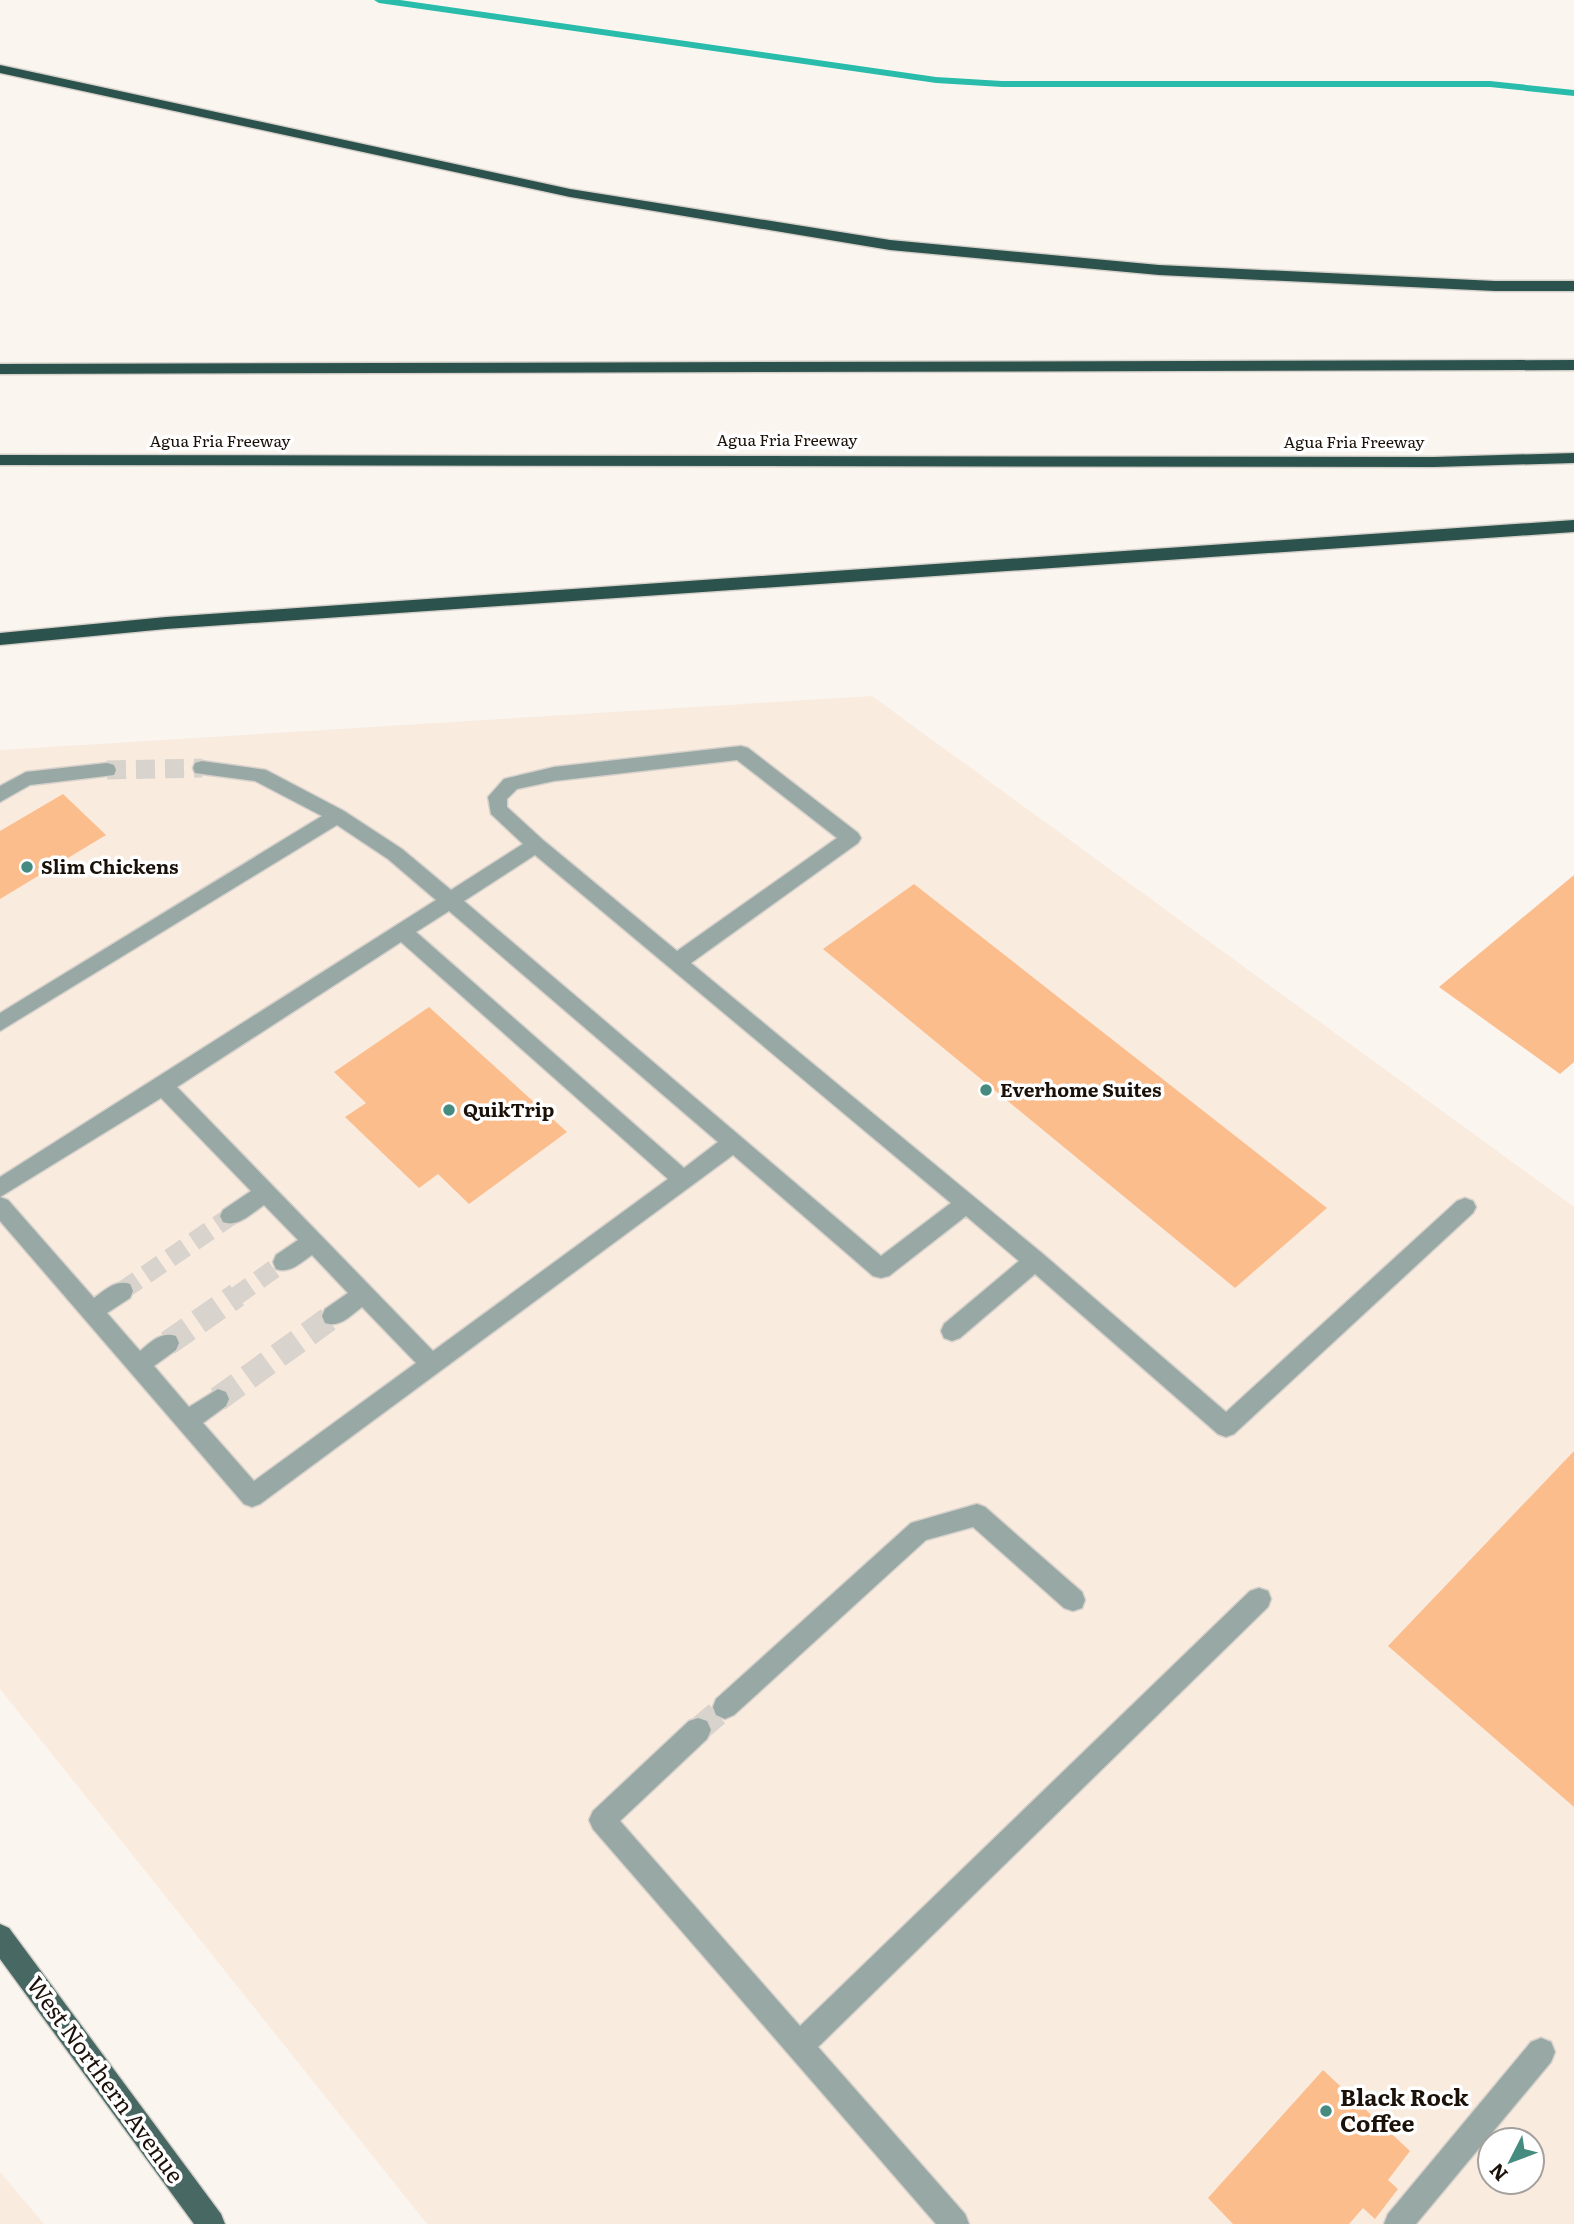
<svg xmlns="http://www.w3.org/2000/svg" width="1574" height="2224" viewBox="0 0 1574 2224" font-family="Literata,serif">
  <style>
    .built { fill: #faebdf; fill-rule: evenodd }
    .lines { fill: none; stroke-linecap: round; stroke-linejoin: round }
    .stream { fill: #29bcab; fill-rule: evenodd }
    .building { fill: #fcbd8d }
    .minor-tunnel-far1 { stroke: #d9d3cd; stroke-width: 19; stroke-dasharray: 19 10; stroke-linecap: butt }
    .minor-tunnel { stroke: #d9d3cd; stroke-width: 25; stroke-dasharray: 25 12; stroke-linecap: butt }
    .minor-casing { stroke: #d7d1cb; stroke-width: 3 }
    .major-casing { stroke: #d7d1cb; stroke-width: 3 }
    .highway-casing { stroke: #d7d1cb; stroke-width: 3 }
    .minor { fill: #97a8a5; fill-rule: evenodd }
    .major { fill: #486963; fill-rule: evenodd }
    .highway { fill: #2b524c; fill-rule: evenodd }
    .poi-dot { fill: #468b80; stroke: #fff; stroke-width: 2.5 }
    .labels { text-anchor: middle; stroke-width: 7; stroke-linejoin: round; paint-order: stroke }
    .far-street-label { font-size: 16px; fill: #1b1109; stroke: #fff }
    .poi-label { font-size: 19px; font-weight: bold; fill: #1b1109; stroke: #fff; text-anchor: start }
    .near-street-label { font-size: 23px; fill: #1b1109; stroke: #fff }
    .near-poi-label { font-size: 23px; font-weight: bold; fill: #1b1109; stroke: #fff; text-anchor: start }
  </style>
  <rect width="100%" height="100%" fill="#fbf5f0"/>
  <g class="built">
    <path d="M 872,696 L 1574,1207 L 1574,2224 L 427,2224 L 0,1689 L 0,750 ZM 1490,2140 L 1532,2140 L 1532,2182 L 1490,2182 Z"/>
    <path d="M 0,2172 L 44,2224 L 0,2224 Z"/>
  </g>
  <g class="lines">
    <path class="stream" d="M 374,0 L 400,0 L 936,77 L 1002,81 L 1490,81 L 1574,90 L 1574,96 L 1490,87 L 1002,87 L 936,83 L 379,3 Z"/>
  </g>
  <g class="building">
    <path d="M 63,794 L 106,835 L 0,899 L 0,831 Z"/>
    <path d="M 1574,875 L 1574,1062 L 1560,1074 L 1439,987 Z"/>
    <path d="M 914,884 L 1327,1208 L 1235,1288 L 823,949 Z"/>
    <path d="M 429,1007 L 567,1132 L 469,1204 L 438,1174 L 419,1188 L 345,1117 L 366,1103 L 334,1072 Z"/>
    <path d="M 1574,1451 L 1574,1807 L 1388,1646 Z"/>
    <path d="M 1323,2070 L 1410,2151 L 1388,2180 L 1398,2189 L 1375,2219 L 1363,2208 L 1349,2224 L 1233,2224 L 1208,2198 Z"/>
  </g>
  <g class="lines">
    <g class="minor-tunnel-far1">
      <path d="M 107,770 L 202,768"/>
      <path d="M 122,1291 L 231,1216"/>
      <path d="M 235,1297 L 284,1262"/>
    </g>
    <g class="minor-tunnel">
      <path d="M 168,1343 L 237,1295"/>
      <path d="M 218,1399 L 333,1316"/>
      <path d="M 698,1730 L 725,1707"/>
    </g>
    <g class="minor-casing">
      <g id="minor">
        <path d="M 741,746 L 748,748 L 858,833 L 861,838 L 858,843 L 691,963 L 1043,1254 L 1226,1412 L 1457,1201 L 1465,1198 L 1473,1201 L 1476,1207 L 1473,1213 L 1234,1434 L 1226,1437 L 1218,1434 L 1035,1274 L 960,1338 L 952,1341 L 944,1338 L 941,1331 L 944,1324 L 1019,1261 L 966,1216 L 889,1276 L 881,1278 L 873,1276 L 733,1155 L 260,1504 L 252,1507 L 244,1504 L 0,1221 L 0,1197 L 8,1200 L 94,1298 C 105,1290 116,1279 130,1284 L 133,1291 L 130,1298 L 107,1313 L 140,1351 C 151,1342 161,1331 176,1336 L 179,1343 L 176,1350 L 154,1366 L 189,1407 L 218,1389 L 226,1392 L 229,1399 L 226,1406 L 203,1423 L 254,1481 L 416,1363 L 362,1307 C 350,1316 340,1328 325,1323 L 322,1316 L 325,1309 L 348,1293 L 312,1255 C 300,1263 290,1274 276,1269 L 273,1262 L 276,1255 L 298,1240 L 264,1205 C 252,1213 238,1228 223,1222 L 220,1216 L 223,1210 L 251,1191 L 161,1098 L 0,1197 L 0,1177 L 436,900 L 388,859 L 337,825 L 0,1031 L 0,1013 L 322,816 L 255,781 L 195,773 L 193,768 L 195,763 L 202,761 L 266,770 L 344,811 L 402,849 L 451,890 L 523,844 L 491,814 L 488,797 L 504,779 L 554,767 ZM 737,760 L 837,838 L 677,951 L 543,840 L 507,807 L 507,799 L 517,789 L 554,781 ZM 535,855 L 951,1203 L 881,1256 L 464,901 ZM 449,911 L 718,1142 L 684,1168 L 416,932 ZM 401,942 L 668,1179 L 433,1351 L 177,1087 Z"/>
        <path d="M 107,763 L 114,765 L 116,770 L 114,775 L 30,785 L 0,802 L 0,786 L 26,772 Z"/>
        <path d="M 977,1504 L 985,1507 L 1082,1592 L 1085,1600 L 1082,1608 L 1073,1611 L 1064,1608 L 973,1527 L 926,1540 L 734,1715 L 725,1719 L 716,1715 L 713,1707 L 716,1699 L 911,1523 Z"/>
        <path d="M 1259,1588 L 1268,1591 L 1271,1599 L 1268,1607 L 818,2047 L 965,2214 L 969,2224 L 936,2224 L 593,1829 L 589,1820 L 593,1811 L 689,1721 L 698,1718 L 707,1721 L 711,1730 L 707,1739 L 620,1821 L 800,2026 L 1250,1591 Z"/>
        <path d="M 1541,2038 L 1551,2042 L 1555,2052 L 1551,2062 L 1416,2224 L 1384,2224 L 1388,2214 L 1531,2042 Z"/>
      </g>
    </g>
    <g class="major-casing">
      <path id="major" d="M 0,1924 L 9,1928 L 221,2214 L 225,2224 L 194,2224 L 0,1959 Z"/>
    </g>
    <g class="highway-casing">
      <g id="highway">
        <path d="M 0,65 L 570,189 L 890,240 L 1159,265 L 1495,281 L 1574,281 L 1574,291 L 1495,291 L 1159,275 L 890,250 L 570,197 L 0,73 Z"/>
        <path d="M 1574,360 L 1574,370 L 0,374 L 0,364 Z"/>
        <path d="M 1574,453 L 1574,463 L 1434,467 L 0,465 L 0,455 L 1434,457 Z"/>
        <path d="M 1574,520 L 1574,532 L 166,629 L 0,645 L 0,633 L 166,617 Z"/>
      </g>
    </g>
    <use href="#minor" class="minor"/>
    <use href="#major" class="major"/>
    <use href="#highway" class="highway"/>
  </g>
  <g class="poi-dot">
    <circle cx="27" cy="867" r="7"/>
    <circle cx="986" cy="1090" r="7"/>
    <circle cx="449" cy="1110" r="7"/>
    <circle cx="1326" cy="2111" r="7"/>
  </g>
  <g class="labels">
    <g class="far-street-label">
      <text x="787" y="446">Agua Fria Freeway</text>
      <text x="220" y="447">Agua Fria Freeway</text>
      <text x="1354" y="448">Agua Fria Freeway</text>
    </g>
    <g class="poi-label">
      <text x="41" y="874">Slim Chickens</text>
      <text x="1000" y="1097">Everhome Suites</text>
      <text x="463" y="1117">QuikTrip</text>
    </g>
    <g class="near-street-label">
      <text transform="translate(105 2080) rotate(54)" y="8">West Northern Avenue</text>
    </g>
    <g class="near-poi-label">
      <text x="1340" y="2106">Black Rock<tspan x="1340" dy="26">Coffee</tspan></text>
    </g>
  </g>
  <g transform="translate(1511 2161) rotate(228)"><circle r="33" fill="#ffffff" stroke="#a4a09d" stroke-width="2"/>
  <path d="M0-5L12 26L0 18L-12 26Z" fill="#468b80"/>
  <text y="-10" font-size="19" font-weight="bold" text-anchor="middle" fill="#1b1109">N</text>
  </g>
</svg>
